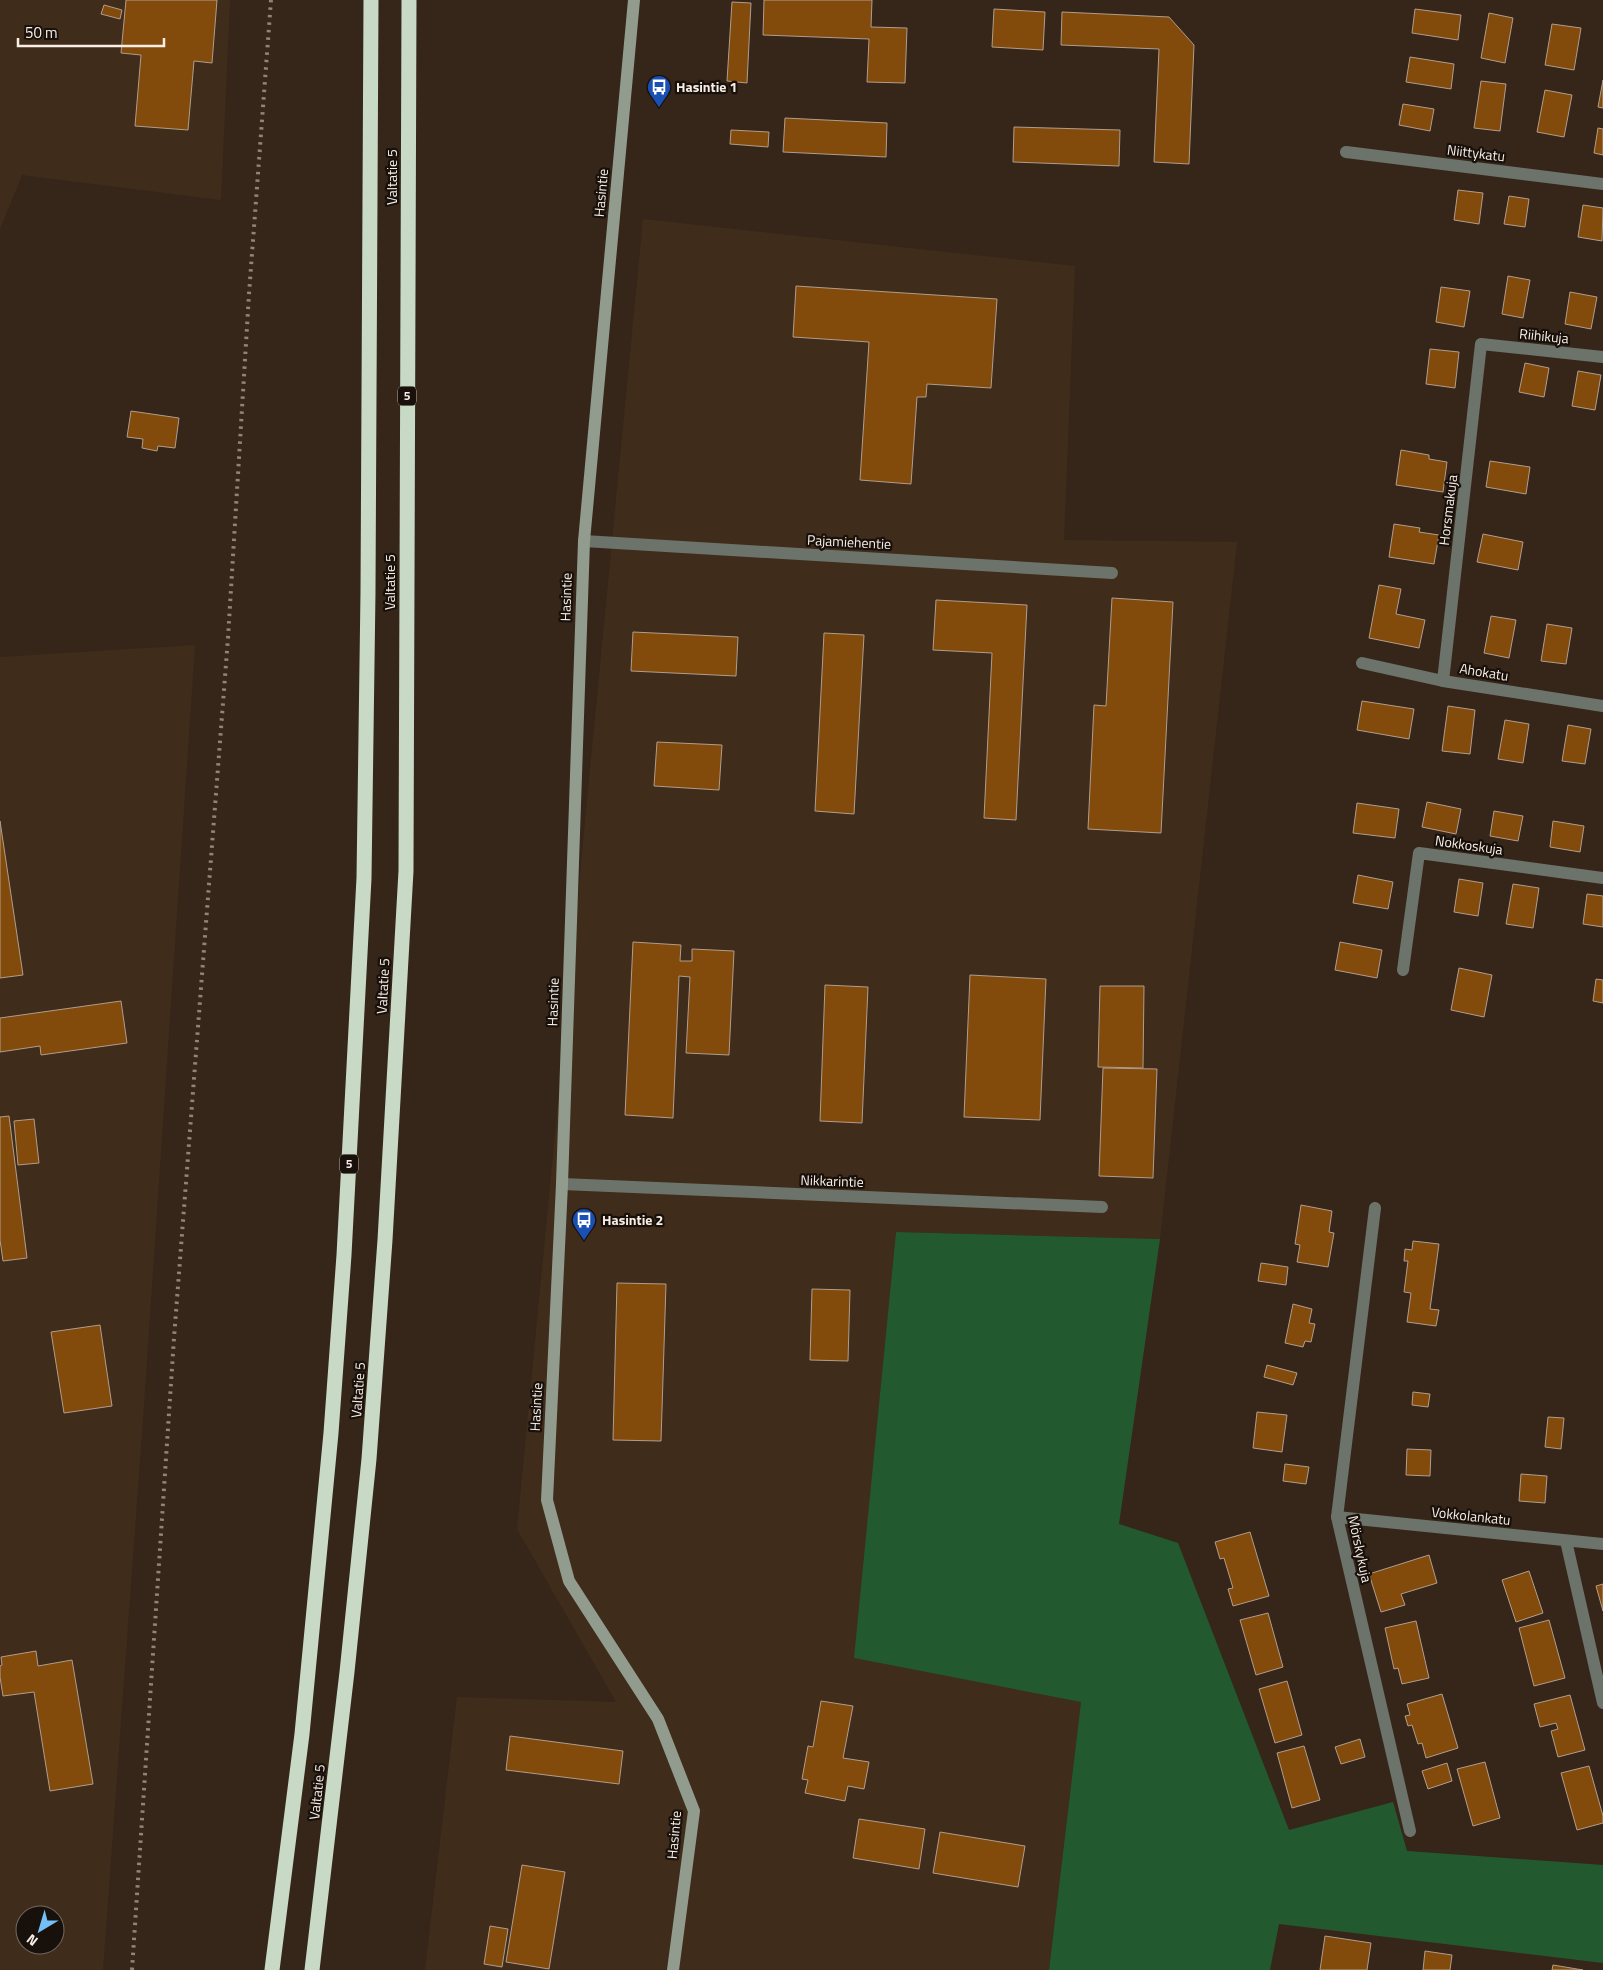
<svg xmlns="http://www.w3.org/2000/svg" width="1603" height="1970" viewBox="0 0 1603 1970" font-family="'Titillium Web',sans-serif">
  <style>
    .built { fill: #402c1a; fill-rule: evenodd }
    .green { fill: #23592f }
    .building { fill: #834b0b; stroke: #b19d8d }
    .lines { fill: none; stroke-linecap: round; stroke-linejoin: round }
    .street { stroke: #6c736b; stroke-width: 12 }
    .secondary { stroke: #919c8f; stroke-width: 12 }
    .highway { stroke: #c8d9c5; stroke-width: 15 }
    .rail { stroke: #918378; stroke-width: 4; stroke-dasharray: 2.5 5; stroke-linecap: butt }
    .labels { text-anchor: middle; stroke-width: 4.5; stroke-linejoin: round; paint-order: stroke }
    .shield { fill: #18110b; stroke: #b6aca4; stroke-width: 1 }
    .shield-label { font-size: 12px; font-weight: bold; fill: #f9eee6 }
    .poi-label { font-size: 14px; font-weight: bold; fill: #f9eee6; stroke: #18110b; text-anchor: start }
    .street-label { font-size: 14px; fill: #f9eee6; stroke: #18110b }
  </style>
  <rect width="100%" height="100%" fill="#362619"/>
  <g class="built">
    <path d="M 0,0 L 230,0 L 221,200 L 22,175 L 0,229 Z"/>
    <path d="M 643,219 L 1075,266 L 1064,540 L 1237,542 L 1160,1239 L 896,1232 L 855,1658 L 1081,1702 L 1049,1970 L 425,1970 L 457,1697 L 616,1702 L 517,1529 Z"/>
    <path d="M 195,645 L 144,1405 L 103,1970 L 0,1970 L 0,657 ZM 25,1915 L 55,1915 L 55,1945 L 25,1945 Z"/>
  </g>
  <path class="green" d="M 896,1232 L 1160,1239 L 1119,1524 L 1178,1543 L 1289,1830 L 1393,1802 L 1407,1851 L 1603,1865 L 1603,1963 L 1279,1924 L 1270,1970 L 1049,1970 L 1081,1702 L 854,1658 Z"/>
  <g class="building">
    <path d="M 126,0 L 217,0 L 212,63 L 194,61 L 188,130 L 135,126 L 141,55 L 121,53 Z"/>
    <path d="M 764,0 L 872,0 L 871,27 L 907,28 L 905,83 L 867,82 L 869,39 L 763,35 Z"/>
    <path d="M 732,2 L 751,3 L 747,83 L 727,81 Z"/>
    <path d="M 104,5 L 122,10 L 120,19 L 101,14 Z"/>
    <path d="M 994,9 L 1045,12 L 1043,50 L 992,47 Z"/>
    <path d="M 1415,9 L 1461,15 L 1458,40 L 1412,33 Z"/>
    <path d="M 1062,12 L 1169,17 L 1194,45 L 1189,164 L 1154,162 L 1159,49 L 1061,45 Z"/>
    <path d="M 1489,13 L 1513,18 L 1505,63 L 1481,58 Z"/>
    <path d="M 1552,24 L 1581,28 L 1574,70 L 1545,65 Z"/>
    <path d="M 1410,57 L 1454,64 L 1451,89 L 1406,82 Z"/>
    <path d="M 1603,80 L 1603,108 L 1598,107 Z"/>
    <path d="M 1481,81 L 1506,84 L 1500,131 L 1474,128 Z"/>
    <path d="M 1545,90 L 1572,95 L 1564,137 L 1537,132 Z"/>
    <path d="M 1403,104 L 1434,109 L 1430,131 L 1399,125 Z"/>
    <path d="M 785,118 L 887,123 L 886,157 L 783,152 Z"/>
    <path d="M 1014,127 L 1120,130 L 1119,166 L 1013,162 Z"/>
    <path d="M 1598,128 L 1603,129 L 1603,155 L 1594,153 Z"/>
    <path d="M 731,130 L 769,132 L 768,147 L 730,144 Z"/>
    <path d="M 1458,190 L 1483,193 L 1479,224 L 1454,220 Z"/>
    <path d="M 1509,196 L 1529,199 L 1525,227 L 1504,224 Z"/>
    <path d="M 1583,205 L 1603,208 L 1602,241 L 1578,237 Z"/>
    <path d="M 1508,276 L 1530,280 L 1523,318 L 1502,314 Z"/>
    <path d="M 796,286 L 997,299 L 991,388 L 927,384 L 926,397 L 917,397 L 911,484 L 860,480 L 869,342 L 793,337 Z"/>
    <path d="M 1441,287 L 1470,291 L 1464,327 L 1436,322 Z"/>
    <path d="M 1570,292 L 1597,297 L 1591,329 L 1565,324 Z"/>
    <path d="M 1430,349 L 1459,352 L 1455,388 L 1426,384 Z"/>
    <path d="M 1525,363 L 1549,368 L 1544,397 L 1519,392 Z"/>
    <path d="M 1578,371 L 1601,375 L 1595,410 L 1572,406 Z"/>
    <path d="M 131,411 L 179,418 L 175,448 L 158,446 L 157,451 L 142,448 L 143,439 L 127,437 Z"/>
    <path d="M 1401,450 L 1429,455 L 1429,459 L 1447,462 L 1443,492 L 1396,485 Z"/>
    <path d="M 1490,461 L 1530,467 L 1526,494 L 1486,487 Z"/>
    <path d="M 1394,524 L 1420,528 L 1419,532 L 1439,535 L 1434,564 L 1389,557 Z"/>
    <path d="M 1483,534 L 1523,542 L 1518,570 L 1477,562 Z"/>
    <path d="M 1379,585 L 1401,589 L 1396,614 L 1425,620 L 1419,648 L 1369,638 Z"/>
    <path d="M 1112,598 L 1173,602 L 1161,833 L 1088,829 L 1094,705 L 1106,706 Z"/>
    <path d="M 936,600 L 1027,605 L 1016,820 L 984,818 L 992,653 L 933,650 Z"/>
    <path d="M 1491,616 L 1516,620 L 1509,658 L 1484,653 Z"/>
    <path d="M 1547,624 L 1572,628 L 1566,664 L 1541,661 Z"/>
    <path d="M 633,632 L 738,637 L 736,676 L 631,671 Z"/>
    <path d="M 824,633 L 864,635 L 854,814 L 815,811 Z"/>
    <path d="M 1362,701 L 1414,709 L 1409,739 L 1357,730 Z"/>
    <path d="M 1448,706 L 1475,710 L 1470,754 L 1442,751 Z"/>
    <path d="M 1505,720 L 1529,724 L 1523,763 L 1498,759 Z"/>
    <path d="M 1568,725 L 1591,729 L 1585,764 L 1562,761 Z"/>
    <path d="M 657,742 L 722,745 L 719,790 L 654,786 Z"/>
    <path d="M 1427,802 L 1461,809 L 1456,834 L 1422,827 Z"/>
    <path d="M 1357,803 L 1399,809 L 1395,838 L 1353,833 Z"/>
    <path d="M 1494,811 L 1523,816 L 1518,841 L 1490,836 Z"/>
    <path d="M 0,821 L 23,975 L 0,978 Z"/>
    <path d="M 1553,821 L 1584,826 L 1580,852 L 1550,847 Z"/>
    <path d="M 1358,875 L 1393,882 L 1388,909 L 1353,903 Z"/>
    <path d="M 1459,879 L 1483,883 L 1478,916 L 1454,912 Z"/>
    <path d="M 1513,884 L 1539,888 L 1533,928 L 1506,924 Z"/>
    <path d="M 1587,894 L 1603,896 L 1603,927 L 1583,924 Z"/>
    <path d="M 633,942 L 681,945 L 680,961 L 692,961 L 692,949 L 734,951 L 729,1055 L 686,1053 L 690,977 L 679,976 L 673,1118 L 625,1115 Z"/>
    <path d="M 1340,942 L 1382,950 L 1377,978 L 1335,970 Z"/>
    <path d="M 1459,968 L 1492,975 L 1484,1017 L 1451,1010 Z"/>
    <path d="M 970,975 L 1046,979 L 1040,1120 L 964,1117 Z"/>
    <path d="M 1596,979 L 1603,980 L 1603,1003 L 1593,1001 Z"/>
    <path d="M 825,985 L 868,987 L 862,1123 L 820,1121 Z"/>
    <path d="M 1100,986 L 1144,986 L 1143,1068 L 1098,1067 Z"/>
    <path d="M 121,1001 L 127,1043 L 41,1055 L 40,1046 L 0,1052 L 0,1018 Z"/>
    <path d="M 1103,1068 L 1157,1069 L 1153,1178 L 1099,1176 Z"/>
    <path d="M 9,1116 L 27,1258 L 3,1261 L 0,1240 L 0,1117 Z"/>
    <path d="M 34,1119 L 39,1163 L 18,1165 L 14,1121 Z"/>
    <path d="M 1301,1205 L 1332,1211 L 1329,1232 L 1334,1233 L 1328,1267 L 1297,1262 L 1300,1245 L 1295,1244 Z"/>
    <path d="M 1413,1241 L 1439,1244 L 1430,1309 L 1439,1310 L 1436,1326 L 1407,1322 L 1411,1293 L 1404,1292 L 1408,1261 L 1404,1261 L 1405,1249 L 1412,1250 Z"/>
    <path d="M 1261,1263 L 1288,1267 L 1286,1285 L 1258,1281 Z"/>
    <path d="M 617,1283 L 666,1284 L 661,1441 L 613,1440 Z"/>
    <path d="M 812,1289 L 850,1290 L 848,1361 L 810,1360 Z"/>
    <path d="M 1293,1304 L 1312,1309 L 1309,1323 L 1315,1324 L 1311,1342 L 1305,1341 L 1303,1347 L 1285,1343 Z"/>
    <path d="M 100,1325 L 112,1406 L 64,1413 L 51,1332 Z"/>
    <path d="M 1267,1365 L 1297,1373 L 1293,1385 L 1264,1377 Z"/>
    <path d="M 1413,1392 L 1430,1394 L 1428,1407 L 1412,1405 Z"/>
    <path d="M 1257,1412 L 1287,1415 L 1282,1452 L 1253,1448 Z"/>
    <path d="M 1548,1417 L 1564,1418 L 1561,1449 L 1545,1447 Z"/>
    <path d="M 1407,1449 L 1431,1450 L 1430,1476 L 1406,1475 Z"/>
    <path d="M 1285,1464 L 1309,1467 L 1306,1484 L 1283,1481 Z"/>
    <path d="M 1521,1474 L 1547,1476 L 1545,1503 L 1519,1501 Z"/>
    <path d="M 1250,1532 L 1269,1596 L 1233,1606 L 1228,1589 L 1233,1588 L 1224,1558 L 1220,1559 L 1215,1542 Z"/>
    <path d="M 1429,1555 L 1437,1583 L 1401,1594 L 1405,1605 L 1381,1612 L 1369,1574 Z"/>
    <path d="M 1529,1571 L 1543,1613 L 1516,1622 L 1502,1580 Z"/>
    <path d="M 1603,1584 L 1603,1611 L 1596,1586 Z"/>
    <path d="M 1268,1613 L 1283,1667 L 1256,1675 L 1240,1620 Z"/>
    <path d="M 1549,1620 L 1565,1678 L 1534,1686 L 1519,1628 Z"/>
    <path d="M 1416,1621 L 1429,1678 L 1402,1684 L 1398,1668 L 1394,1669 L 1385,1628 Z"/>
    <path d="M 36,1651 L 38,1666 L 72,1660 L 93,1784 L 50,1791 L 34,1692 L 3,1696 L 0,1677 L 0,1666 L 2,1665 L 1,1657 Z"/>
    <path d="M 1287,1681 L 1302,1735 L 1275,1743 L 1259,1689 Z"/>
    <path d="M 1442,1694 L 1458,1748 L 1426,1758 L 1422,1743 L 1418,1744 L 1412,1725 L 1408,1726 L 1405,1716 L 1410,1715 L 1407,1704 Z"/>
    <path d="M 1570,1695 L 1585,1750 L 1558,1757 L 1551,1731 L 1558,1729 L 1556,1723 L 1540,1727 L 1534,1704 Z"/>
    <path d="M 821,1701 L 853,1706 L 843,1758 L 869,1762 L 864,1789 L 848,1786 L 845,1801 L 805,1793 L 808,1780 L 802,1779 L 808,1746 L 813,1747 Z"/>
    <path d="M 510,1736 L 623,1751 L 619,1784 L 506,1770 Z"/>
    <path d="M 1360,1739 L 1365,1757 L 1341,1764 L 1335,1747 Z"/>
    <path d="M 1304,1746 L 1320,1800 L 1292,1808 L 1277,1753 Z"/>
    <path d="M 1485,1762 L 1500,1818 L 1473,1826 L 1457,1769 Z"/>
    <path d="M 1447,1763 L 1452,1781 L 1428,1789 L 1422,1771 Z"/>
    <path d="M 1589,1766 L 1603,1816 L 1603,1823 L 1577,1830 L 1561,1773 Z"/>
    <path d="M 859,1819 L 925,1829 L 919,1869 L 853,1858 Z"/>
    <path d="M 940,1832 L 1025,1846 L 1018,1887 L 933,1873 Z"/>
    <path d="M 522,1865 L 565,1872 L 549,1969 L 506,1962 Z"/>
    <path d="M 490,1926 L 508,1929 L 502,1967 L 484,1964 Z"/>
    <path d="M 1325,1936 L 1371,1943 L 1367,1970 L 1320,1970 Z"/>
    <path d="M 1425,1951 L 1452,1955 L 1450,1970 L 1423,1970 Z"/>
    <path d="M 1553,1965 L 1583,1970 L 1552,1970 Z"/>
  </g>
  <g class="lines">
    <g class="street">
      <path d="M 1346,152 L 1603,184"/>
      <path d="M 584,541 L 1112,573"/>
      <path d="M 1362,663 L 1443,681 L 1603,706"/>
      <path d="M 1443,681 L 1481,344 L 1603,357"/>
      <path d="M 1403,970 L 1419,853 L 1603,878"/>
      <path d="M 562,1184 L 1102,1207"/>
      <path d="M 1375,1208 L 1337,1517 L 1410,1831"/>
      <path d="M 1337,1517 L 1603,1544"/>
      <path d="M 1566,1541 L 1603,1703"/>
    </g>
    <path class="secondary" d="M 634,0 L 584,541 L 562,1184 L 547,1500 L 569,1581 L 658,1719 L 694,1811 L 673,1970"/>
    <g class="highway">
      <path d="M 272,1970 L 302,1734 L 331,1433 L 344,1255 L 364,878 L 368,592 L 371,0"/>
      <path d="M 312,1970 L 347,1672 L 369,1459 L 385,1240 L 406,871 L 409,0"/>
    </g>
    <path class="rail" d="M 132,1970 L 174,1338 L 228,638 L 249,294 L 271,0"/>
  </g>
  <defs>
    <g id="bus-pin" transform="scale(1.25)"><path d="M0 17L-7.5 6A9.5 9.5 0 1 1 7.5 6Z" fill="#1a4fb4" stroke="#18110b"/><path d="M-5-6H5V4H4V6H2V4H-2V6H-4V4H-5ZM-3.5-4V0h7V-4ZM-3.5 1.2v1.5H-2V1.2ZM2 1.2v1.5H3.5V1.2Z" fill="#fff"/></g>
  </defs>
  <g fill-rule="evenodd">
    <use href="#bus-pin" x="659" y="87"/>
    <use href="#bus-pin" x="584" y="1220"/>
  </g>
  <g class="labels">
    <g class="shield">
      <rect x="398" y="386.5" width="18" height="19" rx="4"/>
      <rect x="340" y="1154.5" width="18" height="19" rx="4"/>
    </g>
    <g class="shield-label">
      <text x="407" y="400">5</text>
      <text x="349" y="1168">5</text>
    </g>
    <g class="poi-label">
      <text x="676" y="92">Hasintie 1</text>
      <text x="602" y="1225">Hasintie 2</text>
    </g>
    <g class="street-label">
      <text transform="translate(1476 153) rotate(7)" y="5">Niittykatu</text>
      <text transform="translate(392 177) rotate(-90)" y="5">Valtatie 5</text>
      <text transform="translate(601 193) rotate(-85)" y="5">Hasintie</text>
      <text transform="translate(1544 336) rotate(6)" y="5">Riihikuja</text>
      <text transform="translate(1448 510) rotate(-83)" y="5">Horsmakuja</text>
      <text transform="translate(849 542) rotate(3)" y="5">Pajamiehentie</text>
      <text transform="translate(390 582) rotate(-90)" y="5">Valtatie 5</text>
      <text transform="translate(566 597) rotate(-88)" y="5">Hasintie</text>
      <text transform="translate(1484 672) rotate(9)" y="5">Ahokatu</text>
      <text transform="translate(1469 845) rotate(8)" y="5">Nokkoskuja</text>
      <text transform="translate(383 986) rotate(-87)" y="5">Valtatie 5</text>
      <text transform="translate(553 1002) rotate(-88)" y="5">Hasintie</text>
      <text transform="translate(832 1181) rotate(2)" y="5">Nikkarintie</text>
      <text transform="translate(358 1390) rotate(-86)" y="5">Valtatie 5</text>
      <text transform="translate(536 1407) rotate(-87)" y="5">Hasintie</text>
      <text transform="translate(1471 1516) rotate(6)" y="5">Vokkolankatu</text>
      <text transform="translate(1360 1549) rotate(78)" y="5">Mörskykuja</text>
      <text transform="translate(317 1792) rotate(-84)" y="5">Valtatie 5</text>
      <text transform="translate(674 1835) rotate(-85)" y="5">Hasintie</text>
    </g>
  </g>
  <g transform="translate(40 1930) rotate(218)"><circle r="24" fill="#18110b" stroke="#726963"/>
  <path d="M0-4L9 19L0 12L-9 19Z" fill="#74c0f6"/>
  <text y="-8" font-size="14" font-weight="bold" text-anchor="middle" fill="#f9eee6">N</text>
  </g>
  <path d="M18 38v8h146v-8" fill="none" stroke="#f9eee6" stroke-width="2.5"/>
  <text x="25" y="38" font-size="15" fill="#f9eee6" stroke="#18110b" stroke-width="4" paint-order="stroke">50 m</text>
</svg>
